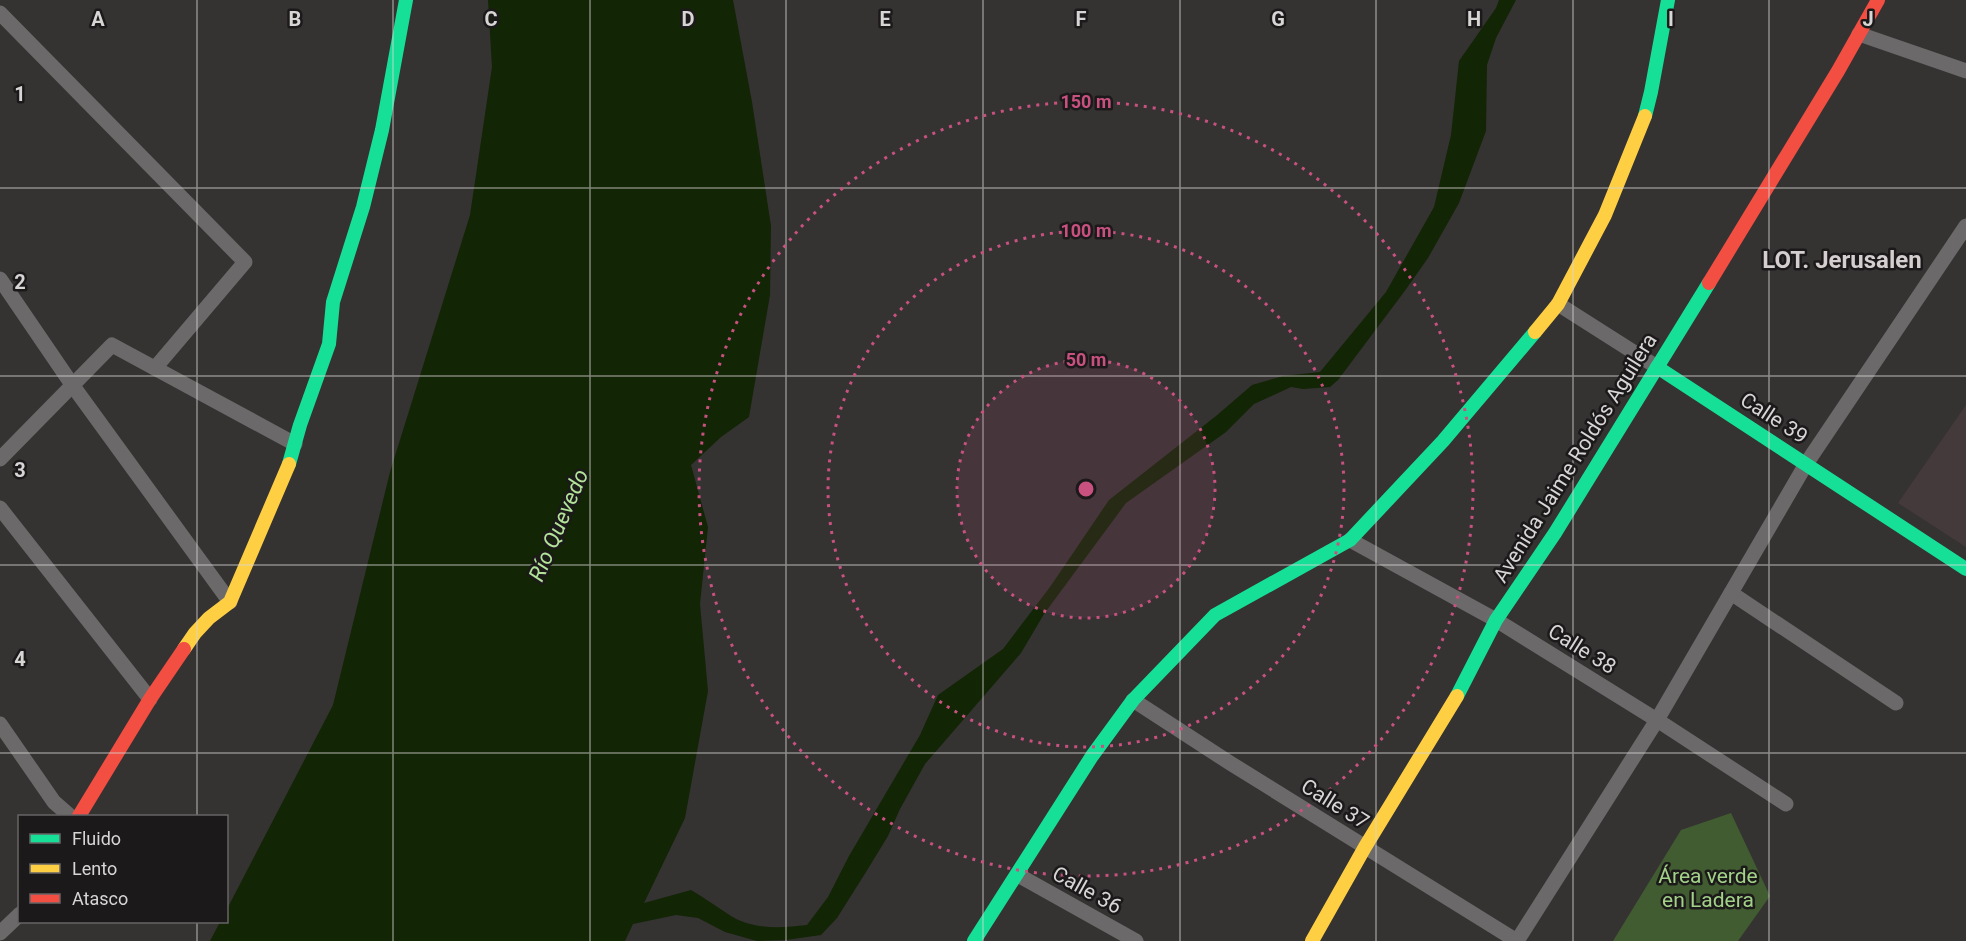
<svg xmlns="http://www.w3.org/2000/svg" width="1966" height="941" viewBox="0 0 1966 941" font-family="Roboto,sans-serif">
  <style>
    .built { fill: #453a3b }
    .forest { fill: #415c31 }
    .water { fill: #122505 }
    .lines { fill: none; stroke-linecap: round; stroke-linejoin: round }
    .street { stroke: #6b6969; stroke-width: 15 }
    .fast { stroke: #16e098; stroke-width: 14 }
    .slow { stroke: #ffcf43; stroke-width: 14 }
    .jam { stroke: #f24e42; stroke-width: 14 }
    .grid { fill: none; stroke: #d8d5d5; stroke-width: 1.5; stroke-opacity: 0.55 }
    .ring { fill: none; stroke: #c95180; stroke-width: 3; stroke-dasharray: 3 6 }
    .labels { text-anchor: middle; stroke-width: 5; stroke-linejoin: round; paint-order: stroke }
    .street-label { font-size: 21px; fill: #d8d5d5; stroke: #1c191a }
    .park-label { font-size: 21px; fill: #a2d288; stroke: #1c191a }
    .water-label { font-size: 22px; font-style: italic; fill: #b2e398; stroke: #1c191a }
    .quarter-label { font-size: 24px; font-weight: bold; fill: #d4cecf; stroke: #1c191a }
    .grid-label { font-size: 20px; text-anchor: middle; font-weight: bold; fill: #d8d5d5; stroke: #1c191a; stroke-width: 5; stroke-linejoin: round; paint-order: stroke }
    .centre { fill: #c95180; stroke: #1c191a; stroke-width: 3 }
    .ring-label { font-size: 18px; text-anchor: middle; font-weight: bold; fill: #c95180; stroke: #1c191a; stroke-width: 5; stroke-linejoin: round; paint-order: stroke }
  </style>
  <rect width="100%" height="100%" fill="#353232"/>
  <path class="built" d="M 1966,405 L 1966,547 L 1898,503 Z"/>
  <path class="forest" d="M 1731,813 L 1770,896 L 1738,941 L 1613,941 L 1681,830 Z"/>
  <path class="water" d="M 488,0 L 733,0 L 752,102 L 771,226 L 770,295 L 749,417 L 721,437 L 691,465 L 708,527 L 700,604 L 708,691 L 685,818 L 644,903 L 691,890 C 705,898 717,907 731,916 C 754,930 781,928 807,925 L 828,897 L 849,856 L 920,735 L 938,695 L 1003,649 L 1050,587 L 1109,500 L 1216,416 L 1252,385 L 1283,376 L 1320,372 L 1386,292 L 1434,207 L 1451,135 L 1459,61 L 1496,8 L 1499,0 L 1516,0 L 1496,38 L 1487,65 L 1486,131 L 1459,203 L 1428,258 L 1404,292 L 1338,380 L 1330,387 L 1303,389 L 1291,387 L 1254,404 L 1226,432 L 1126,503 L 1044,614 L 1021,653 L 925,764 L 900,809 L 888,836 L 866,872 L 837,918 L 821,935 L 786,940 L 757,941 L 725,932 L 698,918 L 676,915 L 633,924 L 625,941 L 210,941 L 220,922 L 226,922 L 227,909 L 333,705 L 390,472 L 470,215 L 492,67 Z"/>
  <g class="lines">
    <g class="street">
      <path d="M 0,13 L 245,262 L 155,368"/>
      <path d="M 1859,34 L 1966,71"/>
      <path d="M 0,279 L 73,386 L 230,602"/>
      <path d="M 1558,304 L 1657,367"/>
      <path d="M 0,459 L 112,345 L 295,444"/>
      <path d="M 0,508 L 150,699"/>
      <path d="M 1350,540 L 1496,620 L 1657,720 L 1786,804"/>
      <path d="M 1731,593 L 1896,703"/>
      <path d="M 1133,700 L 1230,763 L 1517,941"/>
      <path d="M 0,724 L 54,802 L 70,816"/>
      <path d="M 1018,875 L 1136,941"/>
      <path d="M 0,933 L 20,914"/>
      <path d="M 1517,941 L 1657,720 L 1806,464 L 1966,226"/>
    </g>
    <g class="fast">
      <path d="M 1645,116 L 1651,92 L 1668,0"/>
      <path d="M 1657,367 L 1966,569"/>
      <path d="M 289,464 L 300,425 L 329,344 L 333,302 L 363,207 L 382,130 L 406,0"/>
      <path d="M 1457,696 L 1496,620 L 1555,533 L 1709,283"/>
      <path d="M 974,941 L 1092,756 L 1133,700 L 1215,615 L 1350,540 L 1443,441 L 1535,332"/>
    </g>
    <g class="slow">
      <path d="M 1535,332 L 1558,304 L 1605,215 L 1645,116"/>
      <path d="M 184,649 L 195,633 L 209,618 L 230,602 L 289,464"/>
      <path d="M 1312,941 L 1365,847 L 1457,696"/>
    </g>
    <g class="jam">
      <path d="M 1709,283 L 1838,71 L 1878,0"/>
      <path d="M 79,816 L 150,699 L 184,649"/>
    </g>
  </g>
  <path class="grid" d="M 197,0 L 197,816M 393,0 L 393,941M 590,0 L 590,941M 786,0 L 786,941M 983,0 L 983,941M 1180,0 L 1180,941M 1376,0 L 1376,941M 1573,0 L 1573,941M 1769,0 L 1769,941M 0,188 L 1966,188M 0,376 L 1966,376M 0,565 L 1966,565M 0,753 L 1966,753M 197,922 L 197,941"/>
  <circle cx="1086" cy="489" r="129" fill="#c95180" fill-opacity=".12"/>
  <g class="ring">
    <circle cx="1086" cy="489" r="129"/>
    <circle cx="1086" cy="489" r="258"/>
    <circle cx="1086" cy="489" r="387"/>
  </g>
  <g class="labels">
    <g class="street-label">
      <text transform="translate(1774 418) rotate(33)" y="7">Calle 39</text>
      <text transform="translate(1575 458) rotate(-58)" y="7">Avenida Jaime Roldós Aguilera</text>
      <text transform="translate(1582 649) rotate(32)" y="7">Calle 38</text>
      <text transform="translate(1335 804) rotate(32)" y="7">Calle 37</text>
      <text transform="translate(1087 890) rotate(29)" y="7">Calle 36</text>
    </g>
    <g class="park-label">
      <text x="1708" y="883">Área verde<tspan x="1708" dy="24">en Ladera</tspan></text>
    </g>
    <g class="water-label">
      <text transform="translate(558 525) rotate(-67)" y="8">Río Quevedo</text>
    </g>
    <g class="quarter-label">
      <text x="1842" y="268">LOT. Jerusalen</text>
    </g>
  </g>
  <g class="grid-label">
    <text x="98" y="26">A</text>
    <text x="295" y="26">B</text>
    <text x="491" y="26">C</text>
    <text x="688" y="26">D</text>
    <text x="885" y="26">E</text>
    <text x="1081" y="26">F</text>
    <text x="1278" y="26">G</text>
    <text x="1474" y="26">H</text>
    <text x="1671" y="26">I</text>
    <text x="1868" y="26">J</text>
    <text x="20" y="101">1</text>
    <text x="20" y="289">2</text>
    <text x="20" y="477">3</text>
    <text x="20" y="666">4</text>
  </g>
  <circle cx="1086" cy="489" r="9" class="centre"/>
  <g class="ring-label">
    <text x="1086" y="108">150 m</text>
    <text x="1086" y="237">100 m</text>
    <text x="1086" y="366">50 m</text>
  </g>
  <rect x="18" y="815" width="210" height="108" fill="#1c191a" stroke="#676465" stroke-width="1.5"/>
  <rect x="30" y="834" width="30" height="9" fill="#16e098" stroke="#676465" stroke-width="1.5"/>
  <text x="72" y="845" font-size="18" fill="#d8d5d5">Fluido</text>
  <rect x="30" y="864" width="30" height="9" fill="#ffcf43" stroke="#676465" stroke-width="1.5"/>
  <text x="72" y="875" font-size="18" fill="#d8d5d5">Lento</text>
  <rect x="30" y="894" width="30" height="9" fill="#f24e42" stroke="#676465" stroke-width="1.5"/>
  <text x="72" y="905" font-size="18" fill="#d8d5d5">Atasco</text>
</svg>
